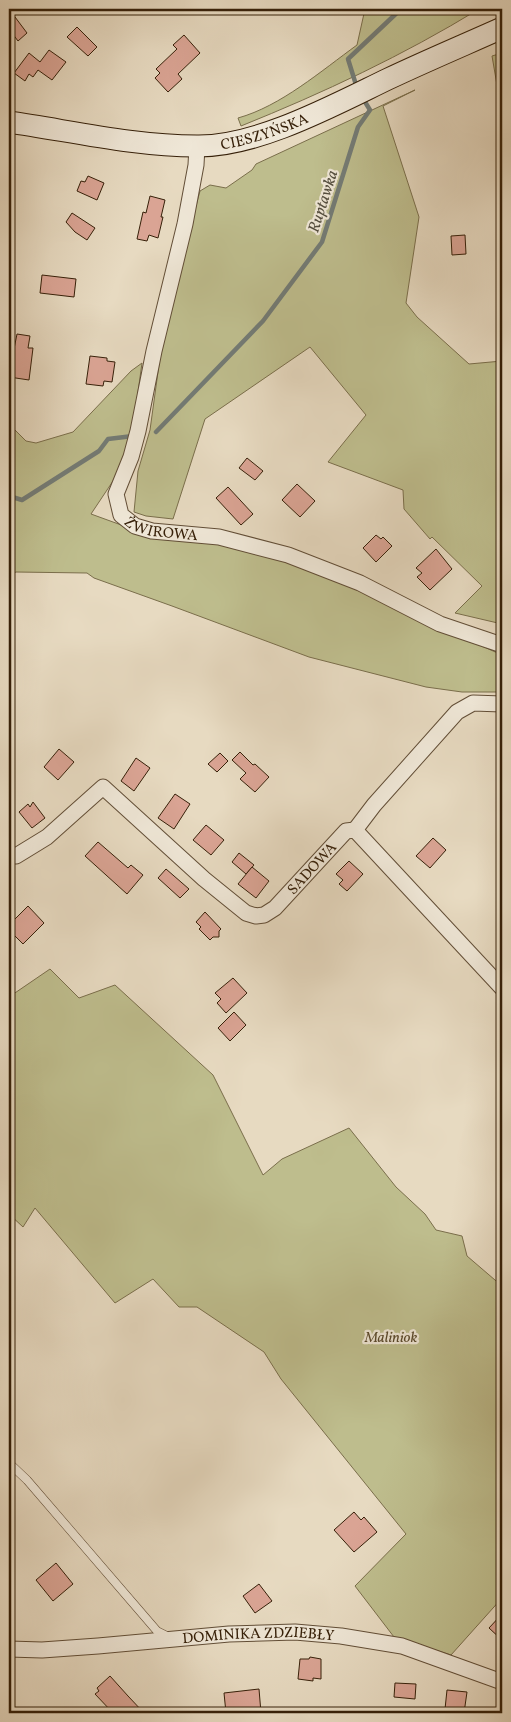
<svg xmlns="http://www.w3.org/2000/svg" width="511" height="1722" viewBox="0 0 511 1722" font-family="Vollkorn,serif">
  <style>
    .green { fill: #bebd8d; stroke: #7a6e4b }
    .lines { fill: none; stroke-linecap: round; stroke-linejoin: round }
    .stream { stroke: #737b75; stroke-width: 4.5 }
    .building { fill: #daa494; stroke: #362009 }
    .lane-casing { stroke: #624e37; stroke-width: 9 }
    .street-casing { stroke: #624e37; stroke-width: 17 }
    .secondary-casing { stroke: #362009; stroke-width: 23 }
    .lane { stroke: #efe7d7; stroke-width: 8 }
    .street { stroke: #efe7d7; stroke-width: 15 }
    .secondary { stroke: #efe7d7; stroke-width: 21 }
    .labels { text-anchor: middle; stroke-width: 4.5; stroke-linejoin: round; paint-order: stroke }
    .street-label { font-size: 15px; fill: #362009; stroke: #efe7d7 }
    .park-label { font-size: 15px; font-style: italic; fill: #58472a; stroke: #efe7d7 }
    .water-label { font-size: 16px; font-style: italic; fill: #544e3f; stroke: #efe7d7 }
  </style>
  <rect width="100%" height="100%" fill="#e7dac1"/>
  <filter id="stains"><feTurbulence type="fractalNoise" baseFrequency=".004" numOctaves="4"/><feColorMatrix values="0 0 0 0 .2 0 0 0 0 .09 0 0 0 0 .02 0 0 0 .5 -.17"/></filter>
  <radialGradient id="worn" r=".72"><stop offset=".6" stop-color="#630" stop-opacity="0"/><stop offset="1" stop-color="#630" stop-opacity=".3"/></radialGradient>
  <g class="green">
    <path d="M 365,9 L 479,9 C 404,55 323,93 241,126 L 238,118 C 281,106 321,71 357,45 Z"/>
    <path d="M 502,53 L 502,114 L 492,56 Z"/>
    <path d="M 415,90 L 383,106 L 419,217 L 406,303 L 417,317 L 469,364 L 502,361 L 502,624 L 455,613 L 482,586 L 432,537 L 430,539 L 404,509 L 403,490 L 328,462 L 366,415 L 310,347 L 205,419 L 173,519 L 146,516 L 134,512 L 138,471 L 150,430 L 165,321 L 200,191 L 210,185 L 226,188 L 252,170 L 256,164 Z"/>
    <path d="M 142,363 L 133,428 L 123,466 L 91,514 L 124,526 L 197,539 L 279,555 L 502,655 L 502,692 L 462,692 L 426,687 L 309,657 L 172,606 L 94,578 L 87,573 L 16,572 L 9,575 L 9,424 L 26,441 L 36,443 L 73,432 L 131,371 Z"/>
    <path d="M 50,969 L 79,998 L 115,985 L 213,1075 L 263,1175 L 282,1159 L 349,1128 L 396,1187 L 425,1214 L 436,1230 L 462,1236 L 467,1256 L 502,1286 L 502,1598 L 451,1655 L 394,1637 L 355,1586 L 406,1534 L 281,1379 L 264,1352 L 197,1307 L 179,1307 L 153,1279 L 115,1303 L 35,1208 L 23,1227 L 9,1214 L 9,997 Z"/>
  </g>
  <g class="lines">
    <g class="stream">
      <path d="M 357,88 L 348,59 L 401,9"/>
      <path d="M 156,432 L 263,321 L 322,242 L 358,127 L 370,110 L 362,97"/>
      <path d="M 9,496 L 22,500 L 99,451 L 108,439 L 133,436"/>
    </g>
  </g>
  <g class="building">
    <path d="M 15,17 L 27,33 L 18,41 L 9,29 L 9,22 Z"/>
    <path d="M 77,27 L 97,47 L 88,56 L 67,37 Z"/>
    <path d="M 184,35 L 200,53 L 178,74 L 182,79 L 168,92 L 155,78 L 160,73 L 156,69 L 177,49 L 173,45 Z"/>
    <path d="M 49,50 L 66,62 L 52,80 L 38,70 L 33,77 L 29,74 L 25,81 L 14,73 L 29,53 L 40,62 Z"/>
    <path d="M 88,176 L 104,183 L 97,200 L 77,191 L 81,181 L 85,182 Z"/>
    <path d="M 150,196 L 165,200 L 161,217 L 163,217 L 158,238 L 149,235 L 147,241 L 137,239 L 143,212 L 146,213 Z"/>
    <path d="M 72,213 L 95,228 L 87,240 L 75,232 L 66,222 Z"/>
    <path d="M 465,235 L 466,254 L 452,255 L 451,236 Z"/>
    <path d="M 42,275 L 76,279 L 74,297 L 40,293 Z"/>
    <path d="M 17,334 L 30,336 L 28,348 L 33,348 L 29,380 L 9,377 L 12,349 L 14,349 Z"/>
    <path d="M 90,356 L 107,358 L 107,361 L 115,362 L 112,382 L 104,381 L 103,386 L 86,384 Z"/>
    <path d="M 247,458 L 263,471 L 255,480 L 239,468 Z"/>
    <path d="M 297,484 L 315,501 L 300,517 L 282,500 Z"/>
    <path d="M 228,487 L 253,514 L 241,525 L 216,498 Z"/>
    <path d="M 376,535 L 381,539 L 383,537 L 392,546 L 376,562 L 363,548 Z"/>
    <path d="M 436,549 L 452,569 L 430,590 L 417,577 L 422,573 L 416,568 Z"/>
    <path d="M 59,749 L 74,762 L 58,780 L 44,767 Z"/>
    <path d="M 240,752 L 253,765 L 255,764 L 269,777 L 255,792 L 240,779 L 246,773 L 232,760 Z"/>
    <path d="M 220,753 L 228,761 L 217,772 L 208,764 Z"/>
    <path d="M 136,758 L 150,768 L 134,791 L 121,781 Z"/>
    <path d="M 175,794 L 190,804 L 174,829 L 158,818 Z"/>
    <path d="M 33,802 L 45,818 L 32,828 L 19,812 L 28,804 L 30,807 Z"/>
    <path d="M 206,825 L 224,840 L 211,855 L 193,840 Z"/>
    <path d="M 433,838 L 446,850 L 430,868 L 416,856 Z"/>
    <path d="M 98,842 L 128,868 L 131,865 L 143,875 L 127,894 L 85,856 Z"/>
    <path d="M 239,853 L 254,865 L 246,874 L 232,862 Z"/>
    <path d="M 349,861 L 363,874 L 347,891 L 339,884 L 343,880 L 336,874 Z"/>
    <path d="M 252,867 L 269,881 L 256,898 L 238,884 Z"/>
    <path d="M 166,869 L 189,889 L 180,898 L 158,878 Z"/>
    <path d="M 28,906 L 44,923 L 23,944 L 9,930 L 9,925 Z"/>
    <path d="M 205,912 L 221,929 L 219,931 L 219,937 L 213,937 L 210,940 L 199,929 L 201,927 L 196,922 Z"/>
    <path d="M 233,978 L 247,993 L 226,1013 L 217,1003 L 221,999 L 215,993 Z"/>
    <path d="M 234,1012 L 246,1025 L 230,1041 L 218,1028 Z"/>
    <path d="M 354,1512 L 361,1520 L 364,1517 L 377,1532 L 354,1552 L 334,1530 Z"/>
    <path d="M 56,1563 L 73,1584 L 53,1601 L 36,1580 Z"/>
    <path d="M 259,1584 L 272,1601 L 255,1613 L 243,1596 Z"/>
    <path d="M 502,1614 L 502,1640 L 489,1628 Z"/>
    <path d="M 310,1657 L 321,1659 L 321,1679 L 313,1678 L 313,1681 L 298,1679 L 300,1659 L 309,1659 Z"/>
    <path d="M 110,1676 L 128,1696 L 144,1713 L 113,1713 L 95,1694 L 99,1691 L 97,1688 Z"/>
    <path d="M 395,1683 L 416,1684 L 415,1699 L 394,1697 Z"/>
    <path d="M 259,1689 L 261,1713 L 226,1713 L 224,1693 Z"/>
    <path d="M 447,1690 L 467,1692 L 464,1713 L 448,1713 L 449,1709 L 445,1709 Z"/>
  </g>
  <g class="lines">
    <g class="lane-casing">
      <path id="lane" d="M 9,1463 L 27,1480 L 157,1631 L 169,1637"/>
    </g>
    <g class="street-casing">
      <g id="street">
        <path id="s1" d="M 197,146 L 196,165 L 185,224 L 154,351 L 138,431 L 131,457 L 116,494 L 121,515 L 135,526 L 152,531 L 219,537 L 288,555 L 360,583 L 440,624 L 502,645"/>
        <path d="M 355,830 L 374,805 L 457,712 L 473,703 L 502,704"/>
        <path id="s2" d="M 9,854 L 16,856 L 47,837 L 103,787 L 204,879 L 246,913 L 256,916 L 264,915 L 275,908 L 346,831 L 355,830 L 502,988"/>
        <path id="s3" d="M 9,1649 L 42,1650 L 98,1646 L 229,1634 L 295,1632 L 341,1636 L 402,1646 L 502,1682"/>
      </g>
    </g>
    <g class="secondary-casing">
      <g id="secondary">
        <path id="s4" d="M 9,122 C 71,131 134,146 197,146 C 257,147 334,105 388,79 C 426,61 464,45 502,28"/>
      </g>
    </g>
    <use href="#lane" class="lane"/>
    <use href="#street" class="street"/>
    <use href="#secondary" class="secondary"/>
  </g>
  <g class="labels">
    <g class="street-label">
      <text dy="5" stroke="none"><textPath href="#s4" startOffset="259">CIESZYŃSKA</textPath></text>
      <text dy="5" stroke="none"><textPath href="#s1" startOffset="424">ŻWIROWA</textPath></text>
      <text dy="5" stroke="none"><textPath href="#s2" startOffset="395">SADOWA</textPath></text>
      <text dy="5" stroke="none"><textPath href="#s3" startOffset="250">DOMINIKA ZDZIEBŁY</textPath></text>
    </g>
    <g class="park-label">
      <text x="391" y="1342">Maliniok</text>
    </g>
    <g class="water-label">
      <text transform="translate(322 201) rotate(-72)" y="6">Ruptawka</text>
    </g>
  </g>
  <rect width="511" height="1722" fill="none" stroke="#e7dac1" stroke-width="30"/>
  <rect x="10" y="10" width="491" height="1702" fill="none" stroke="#362009" stroke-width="2.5"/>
  <rect x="15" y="15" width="481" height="1692" fill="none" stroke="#362009"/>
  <rect width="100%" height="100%" filter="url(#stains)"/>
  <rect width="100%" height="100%" fill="url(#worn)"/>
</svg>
